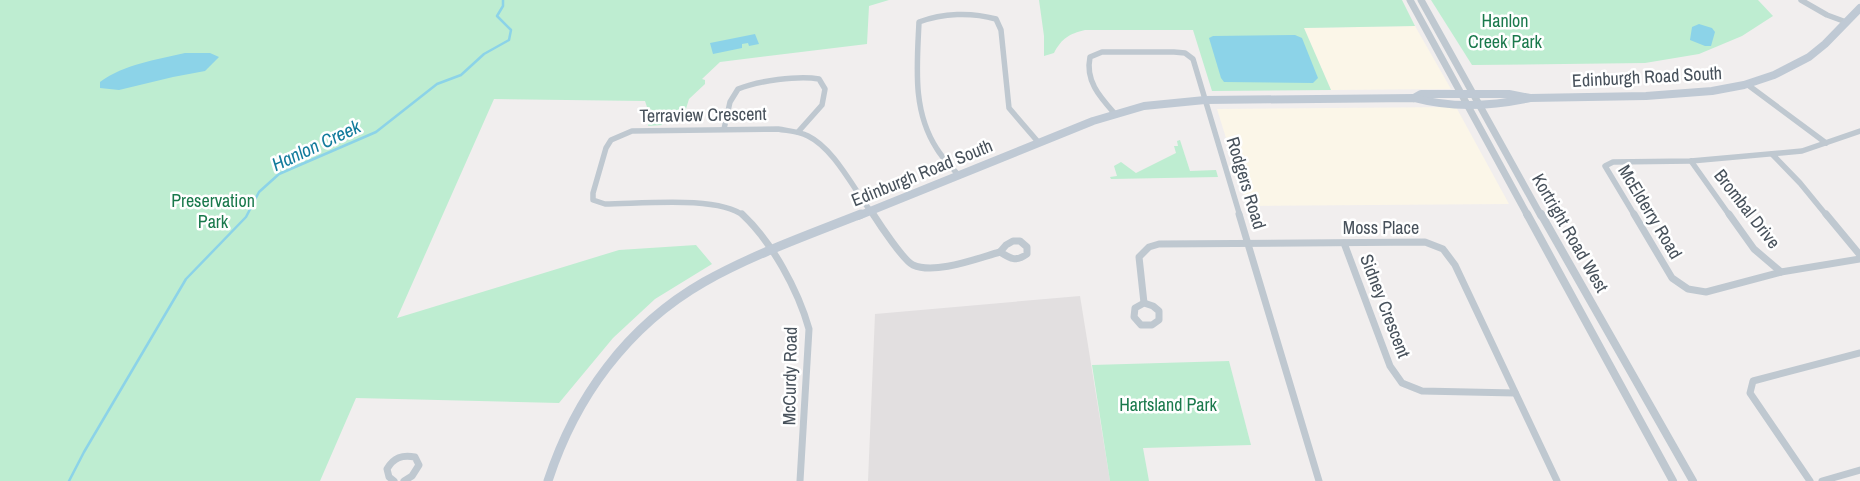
<svg xmlns="http://www.w3.org/2000/svg" width="1860" height="481" viewBox="0 0 1860 481" font-family="'Archivo Narrow',sans-serif">
  <style>
    .commercial { fill: #fbf6e8 }
    .education { fill: #e2dfe0 }
    .green { fill: #beedd1 }
    .water { fill: #8cd3e8 }
    .lines { fill: none; stroke-linecap: round; stroke-linejoin: round }
    .stream { stroke: #8cd3e8; stroke-width: 2.5 }
    .minor-far1 { stroke: #bfc8d0; stroke-width: 5.5 }
    .minor { stroke: #bfc8d0; stroke-width: 7 }
    .tertiary-far1 { stroke: #bfc8d0; stroke-width: 7 }
    .tertiary { stroke: #bfc8d0; stroke-width: 8 }
    .secondary-far1 { stroke: #bfc9d4; stroke-width: 8 }
    .secondary { stroke: #bfc9d4; stroke-width: 9 }
    .labels { text-anchor: middle; stroke-width: 5; stroke-linejoin: round; paint-order: stroke }
    .park-label { font-size: 18px; fill: #1a794c; stroke: #fff }
    .street-label { font-size: 18px; fill: #47515b; stroke: #fff }
    .water-label { font-size: 19px; font-style: italic; fill: #127b9c; stroke: #fff }
  </style>
  <rect width="100%" height="100%" fill="#f1eeee"/>
  <g class="commercial">
    <path d="M 1415,26 L 1451,89 L 1331,90 L 1304,28 Z"/>
    <path d="M 1456,107 L 1509,204 L 1247,206 L 1217,109 Z"/>
  </g>
  <path class="education" d="M 1080,296 L 1110,481 L 868,481 L 875,314 Z"/>
  <g class="green">
    <path d="M 0,0 L 889,0 L 869,6 L 867,44 L 720,62 L 702,79 L 705,80 L 705,84 L 689,99 L 685,112 L 665,112 L 662,125 L 648,126 L 652,114 L 649,113 L 645,101 L 494,99 L 397,318 L 619,250 L 696,245 L 712,264 L 655,299 L 613,338 L 559,403 L 356,398 L 320,481 L 0,481 Z"/>
    <path d="M 1039,0 L 1402,0 L 1415,26 L 1304,28 L 1331,90 L 1212,91 L 1193,30 L 1085,30 C 1069,34 1062,38 1054,53 L 1044,56 L 1044,36 Z"/>
    <path d="M 1431,0 L 1758,0 L 1773,16 L 1742,36 L 1699,54 L 1645,63 L 1472,65 Z"/>
    <path d="M 1180,140 L 1190,171 L 1216,170 L 1218,177 L 1111,179 L 1110,177 L 1117,176 L 1114,166 L 1121,162 L 1136,173 L 1176,153 L 1174,146 L 1178,146 L 1177,141 Z"/>
    <path d="M 1229,361 L 1251,445 L 1143,448 L 1149,481 L 1110,481 L 1092,365 Z"/>
  </g>
  <g class="water">
    <path d="M 1699,24 L 1712,28 L 1715,32 L 1711,46 L 1705,46 L 1690,40 L 1692,27 Z"/>
    <path d="M 755,34 L 759,44 L 749,46 L 748,43 L 742,44 L 742,48 L 713,54 L 710,43 Z"/>
    <path d="M 1295,35 L 1302,38 L 1318,78 L 1313,83 L 1224,82 L 1221,78 L 1209,38 L 1213,36 Z"/>
    <path d="M 185,53 L 210,53 L 219,57 L 205,71 L 173,77 L 119,90 L 100,88 L 100,82 C 125,64 155,60 185,53 Z"/>
  </g>
  <g class="lines">
    <path class="stream" d="M 69,481 L 84,452 L 186,279 L 246,217 L 259,192 L 279,174 L 376,132 L 437,84 L 461,75 L 484,54 L 509,40 L 511,30 L 497,16 L 503,6 L 503,0"/>
    <g class="minor-far1">
      <path d="M 1801,0 L 1827,15 L 1846,22"/>
      <path d="M 1748,85 L 1826,143"/>
      <path d="M 1115,114 C 1100,97 1085,81 1090,57 L 1102,52 L 1174,52 L 1185,53 L 1193,59 L 1240,216"/>
      <path d="M 724,129 L 730,102 L 738,89 C 757,81 799,75 819,79 L 825,89 L 822,105 L 798,132"/>
      <path d="M 1772,154 L 1800,183 L 1827,216"/>
      <path d="M 1691,161 L 1730,216"/>
      <path d="M 959,176 C 952,167 943,159 937,149 C 912,111 917,66 919,22 C 943,13 971,12 996,19 L 1001,30 L 1009,108 L 1039,143"/>
      <path d="M 744,216 C 718,195 639,204 605,204 L 593,200 L 593,193 L 606,148 L 611,140 L 632,131 L 778,129 C 788,131 798,131 808,136 C 835,149 855,192 874,216"/>
      <path d="M 1635,216 L 1605,166 L 1613,162 L 1691,161 L 1802,151 L 1860,131"/>
    </g>
    <g class="minor">
      <path d="M 742,214 C 772,242 798,290 809,329 L 800,481"/>
      <path d="M 873,214 C 880,225 904,261 913,265 C 935,275 978,258 1000,252"/>
      <path d="M 1239,214 L 1319,481"/>
      <path d="M 1634,214 L 1672,278 L 1688,289 L 1706,292 L 1781,272 L 1860,259"/>
      <path d="M 1729,214 L 1754,249 L 1781,272"/>
      <path d="M 1826,214 L 1860,255"/>
      <path d="M 1013,241 L 1020,241 L 1027,247 L 1027,254 C 1016,262 1011,259 1000,252 L 1006,245 Z"/>
      <path d="M 1344,243 L 1390,366 L 1402,383 L 1422,391 L 1515,393"/>
      <path d="M 1144,303 L 1153,306 L 1159,311 L 1159,320 L 1152,325 L 1141,325 L 1134,317 L 1135,308 Z"/>
      <path d="M 1144,303 L 1139,257 L 1149,247 L 1159,244 L 1425,242 L 1443,249 L 1455,265 L 1557,481"/>
      <path d="M 394,481 L 389,477 L 387,469 C 394,457 402,455 415,457 L 419,465 L 412,476 L 404,481"/>
      <path d="M 1810,481 L 1750,393 L 1753,381 L 1860,353"/>
      <path d="M 1822,481 L 1860,470"/>
    </g>
    <g class="tertiary-far1">
      <path d="M 1410,0 L 1528,216"/>
      <path d="M 1421,0 L 1541,216"/>
    </g>
    <g class="tertiary">
      <path d="M 1527,214 L 1673,481"/>
      <path d="M 1541,214 L 1693,481"/>
    </g>
    <g class="secondary-far1">
      <path d="M 1414,98 L 1421,94 L 1509,94 L 1530,98 L 1646,96 L 1712,91 L 1744,85 L 1774,75 L 1809,57 L 1825,44 L 1860,8"/>
      <path d="M 858,216 L 1093,121 L 1144,106 L 1205,100 L 1414,98 C 1451,108 1493,106 1530,98"/>
    </g>
    <path class="secondary" d="M 548,481 C 575,398 627,326 704,282 C 754,254 808,235 861,214"/>
  </g>
  <g class="labels">
    <g class="park-label">
      <text x="1505" y="27">Hanlon<tspan x="1505" dy="21">Creek Park</tspan></text>
      <text x="213" y="207">Preservation<tspan x="213" dy="21">Park</tspan></text>
      <text x="1168" y="411">Hartsland Park</text>
    </g>
    <g class="street-label">
      <text transform="translate(1647 77) rotate(-3)" y="6">Edinburgh Road South</text>
      <text transform="translate(703 115) rotate(-1)" y="6">Terraview Crescent</text>
      <text transform="translate(922 173) rotate(-22)" y="6">Edinburgh Road South</text>
      <text transform="translate(1246 183) rotate(73)" y="6">Rodgers Road</text>
      <text transform="translate(1747 209) rotate(52)" y="6">Brombal Drive</text>
      <text transform="translate(1650 212) rotate(59)" y="6">McElderry Road</text>
      <text x="1381" y="234">Moss Place</text>
      <text transform="translate(1570 233) rotate(60)" y="6">Kortright Road West</text>
      <text transform="translate(1385 306) rotate(69)" y="6">Sidney Crescent</text>
      <text transform="translate(790 376) rotate(-89)" y="6">McCurdy Road</text>
    </g>
    <g class="water-label">
      <text transform="translate(316 145) rotate(-25)" y="7">Hanlon Creek</text>
    </g>
  </g>
</svg>
